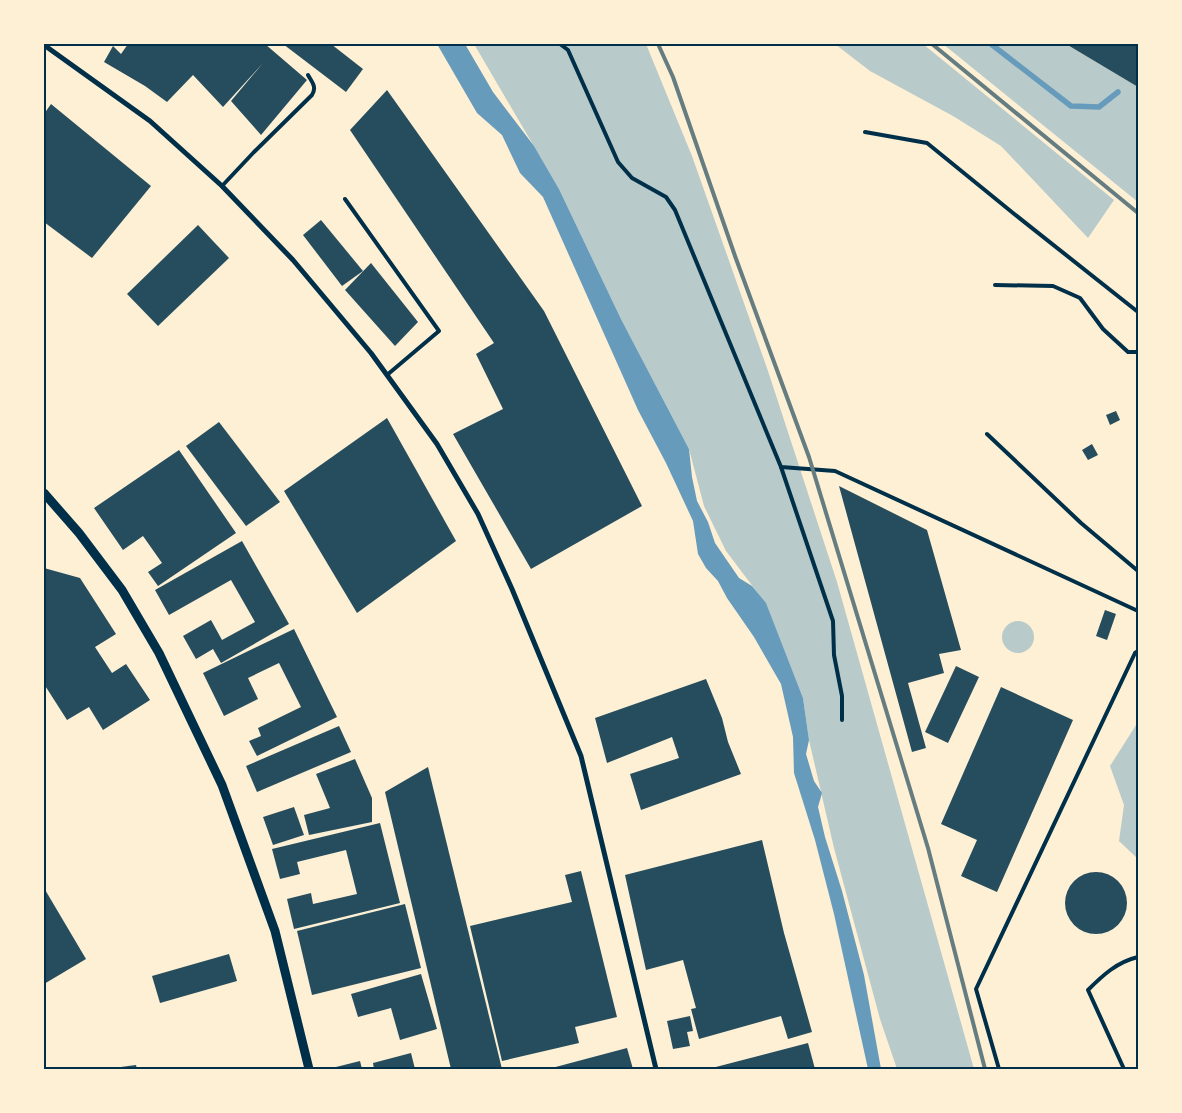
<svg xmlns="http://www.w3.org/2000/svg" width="1182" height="1113" viewBox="0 0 1182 1113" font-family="Commissioner,sans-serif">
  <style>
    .green { fill: #b9caca }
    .water { fill: #669bbc }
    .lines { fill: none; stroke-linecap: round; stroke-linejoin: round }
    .stream { stroke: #669bbc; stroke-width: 5.5 }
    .building { fill: #264d5e }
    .service { stroke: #003049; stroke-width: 4 }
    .minor { stroke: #003049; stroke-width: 5 }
    .tertiary { stroke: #003049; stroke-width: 9 }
    .rail { stroke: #657d81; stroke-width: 4 }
    .neatline { fill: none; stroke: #003049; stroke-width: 2 }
  </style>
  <rect width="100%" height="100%" fill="#fdf0d5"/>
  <g class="green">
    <path d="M 474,44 L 646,44 L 692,156 L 768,371 L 837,582 L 974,1069 L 897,1069 L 880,1019 L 834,848 L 809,740 L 803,698 L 766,604 L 726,551 L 704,506 L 689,449 L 621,319 L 559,189 Z"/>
    <path d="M 835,44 L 923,44 L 1114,200 L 1088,238 L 1001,146 L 953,116 L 870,71 Z"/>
    <path d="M 943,44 L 1066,44 L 1138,87 L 1138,202 Z"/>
    <circle cx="1018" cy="637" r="16"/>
    <path d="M 1138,722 L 1138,859 L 1119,841 L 1124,805 L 1110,766 Z"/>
  </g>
  <path class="water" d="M 437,44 L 465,44 L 493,92 L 534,146 L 559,189 L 621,319 L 689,449 L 692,477 L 697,501 L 708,522 L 715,543 L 739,578 L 752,586 L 766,603 L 803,698 L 809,740 L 806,754 L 814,781 L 822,793 L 818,807 L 825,837 L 842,891 L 864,975 L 881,1069 L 868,1069 L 834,914 L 815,840 L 794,773 L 793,737 L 781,684 L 754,637 L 727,598 L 718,581 L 706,568 L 698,554 L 693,521 L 666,463 L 638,410 L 543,197 L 520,173 L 502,135 L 477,113 Z"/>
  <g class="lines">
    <path class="stream" d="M 991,44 L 1071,106 L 1099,107 L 1118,92"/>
  </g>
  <g class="building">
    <path d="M 128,44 L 265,44 L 307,80 L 261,135 L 231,101 L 263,63 L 223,107 L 193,75 L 167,102 L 145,86 L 104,62 L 113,46 L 121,54 Z"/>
    <path d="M 283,44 L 331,44 L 363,69 L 346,92 Z"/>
    <path d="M 1066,44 L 1138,44 L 1138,87 Z"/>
    <path d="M 387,90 L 544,311 L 642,506 L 531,569 L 453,434 L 503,409 L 476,354 L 494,343 L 350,130 Z"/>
    <path d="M 51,104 L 151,186 L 92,258 L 44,222 L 44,114 Z"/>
    <path d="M 321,220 L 363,271 L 342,286 L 303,235 Z"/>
    <path d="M 198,225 L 229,258 L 158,326 L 127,294 Z"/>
    <path d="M 371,263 L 418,322 L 395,346 L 345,290 Z"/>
    <path d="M 1116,411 L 1120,420 L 1110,425 L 1106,415 Z"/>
    <path d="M 387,418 L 456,541 L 357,613 L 284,491 Z"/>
    <path d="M 219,422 L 280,502 L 246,526 L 186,446 Z"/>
    <path d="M 1092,444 L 1098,455 L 1088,460 L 1082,450 Z"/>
    <path d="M 179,450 L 236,533 L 158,586 L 148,572 L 162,563 L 143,536 L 123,550 L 94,508 Z"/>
    <path d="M 839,486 L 927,530 L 961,650 L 939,654 L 944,673 L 908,683 L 926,748 L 912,752 Z"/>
    <path d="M 242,541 L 289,624 L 221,663 L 213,649 L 196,659 L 183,636 L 211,620 L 222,640 L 255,622 L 231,580 L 169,615 L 155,590 Z"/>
    <path d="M 44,568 L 80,578 L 116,634 L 95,647 L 112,673 L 126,664 L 150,700 L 103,730 L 89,707 L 67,720 L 44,684 Z"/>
    <path d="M 1105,610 L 1116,614 L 1107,640 L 1096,636 Z"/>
    <path d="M 294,629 L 337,717 L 257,756 L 249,741 L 261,736 L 258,728 L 301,707 L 279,663 L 248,678 L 258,699 L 224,716 L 203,673 Z"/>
    <path d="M 956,666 L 979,677 L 948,743 L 925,732 Z"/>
    <path d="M 706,679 L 722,718 L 728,742 L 741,774 L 641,810 L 630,774 L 679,758 L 672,737 L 607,763 L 595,718 Z"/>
    <path d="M 1001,687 L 1073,720 L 997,892 L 961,876 L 977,840 L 941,824 Z"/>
    <path d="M 339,726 L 351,752 L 257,792 L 246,766 Z"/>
    <path d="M 355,759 L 372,798 L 372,822 L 309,835 L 304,815 L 330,808 L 316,774 Z"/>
    <path d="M 428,767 L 502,1069 L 451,1069 L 385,792 Z"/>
    <path d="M 294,807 L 304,835 L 273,845 L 263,817 Z"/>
    <path d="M 380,823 L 400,903 L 294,929 L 287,899 L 311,893 L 313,904 L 357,894 L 346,850 L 297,862 L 300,874 L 280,879 L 272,849 Z"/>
    <path d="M 762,840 L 784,933 L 812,1032 L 788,1039 L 781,1016 L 699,1039 L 691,1009 L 696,1008 L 683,960 L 646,970 L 625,875 Z"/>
    <path d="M 581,871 L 617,1017 L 575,1027 L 579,1043 L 502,1061 L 470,926 L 572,902 L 565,875 Z"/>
    <circle cx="1096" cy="903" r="31"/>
    <path d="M 44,888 L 86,959 L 44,984 Z"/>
    <path d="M 405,904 L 421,968 L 312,995 L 297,931 Z"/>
    <path d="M 229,954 L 237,981 L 160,1003 L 152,976 Z"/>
    <path d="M 421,974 L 437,1029 L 400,1040 L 391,1008 L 358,1017 L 351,994 Z"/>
    <path d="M 690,1016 L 693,1031 L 687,1032 L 690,1046 L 673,1049 L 667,1021 Z"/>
    <path d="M 808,1043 L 815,1069 L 708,1069 Z"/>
    <path d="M 627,1048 L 633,1069 L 548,1069 Z"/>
    <path d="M 411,1053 L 415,1069 L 374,1069 L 373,1063 Z"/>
    <path d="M 360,1061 L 362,1069 L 336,1069 L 336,1067 Z"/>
    <path d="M 136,1065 L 137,1069 L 113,1069 L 113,1068 Z"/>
  </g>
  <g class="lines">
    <g class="service">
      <path d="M 560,44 L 568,50 L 618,162 L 632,178 L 666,197 L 675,210 L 781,467 L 835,471 L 1138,611"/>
      <path d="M 865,132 L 927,143 L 1013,213 L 1138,312"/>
      <path d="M 222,186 L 254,152 L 312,95 C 317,87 312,82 308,75"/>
      <path d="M 345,199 L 439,331 L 387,375"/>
      <path d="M 995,285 L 1053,286 L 1080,298 L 1103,329 L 1128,352 L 1138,352"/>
      <path d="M 987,434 L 1081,523 L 1138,571"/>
      <path d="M 781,467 L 833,621 L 834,655 L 842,696 L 842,720"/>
      <path d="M 999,1069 L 976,989 L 1135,653 L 1138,651"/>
      <path d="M 1124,1069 L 1088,990 C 1103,975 1117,962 1138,957"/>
    </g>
    <path class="minor" d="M 44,45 L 150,121 L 222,186 L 293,260 L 371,353 L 437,444 L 478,514 L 512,589 L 581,756 L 656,1069"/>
    <path class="tertiary" d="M 44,493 L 79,533 L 122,590 L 159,653 L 222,785 L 275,931 L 309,1069"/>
    <g class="rail">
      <path d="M 658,44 L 673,77 L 735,256 L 809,457 L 928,848 L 985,1069"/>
      <path d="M 932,44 L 1138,213"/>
    </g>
  </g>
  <rect width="1182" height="1113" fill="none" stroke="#fdf0d5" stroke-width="90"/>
  <rect x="45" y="45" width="1092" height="1023" class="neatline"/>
</svg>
